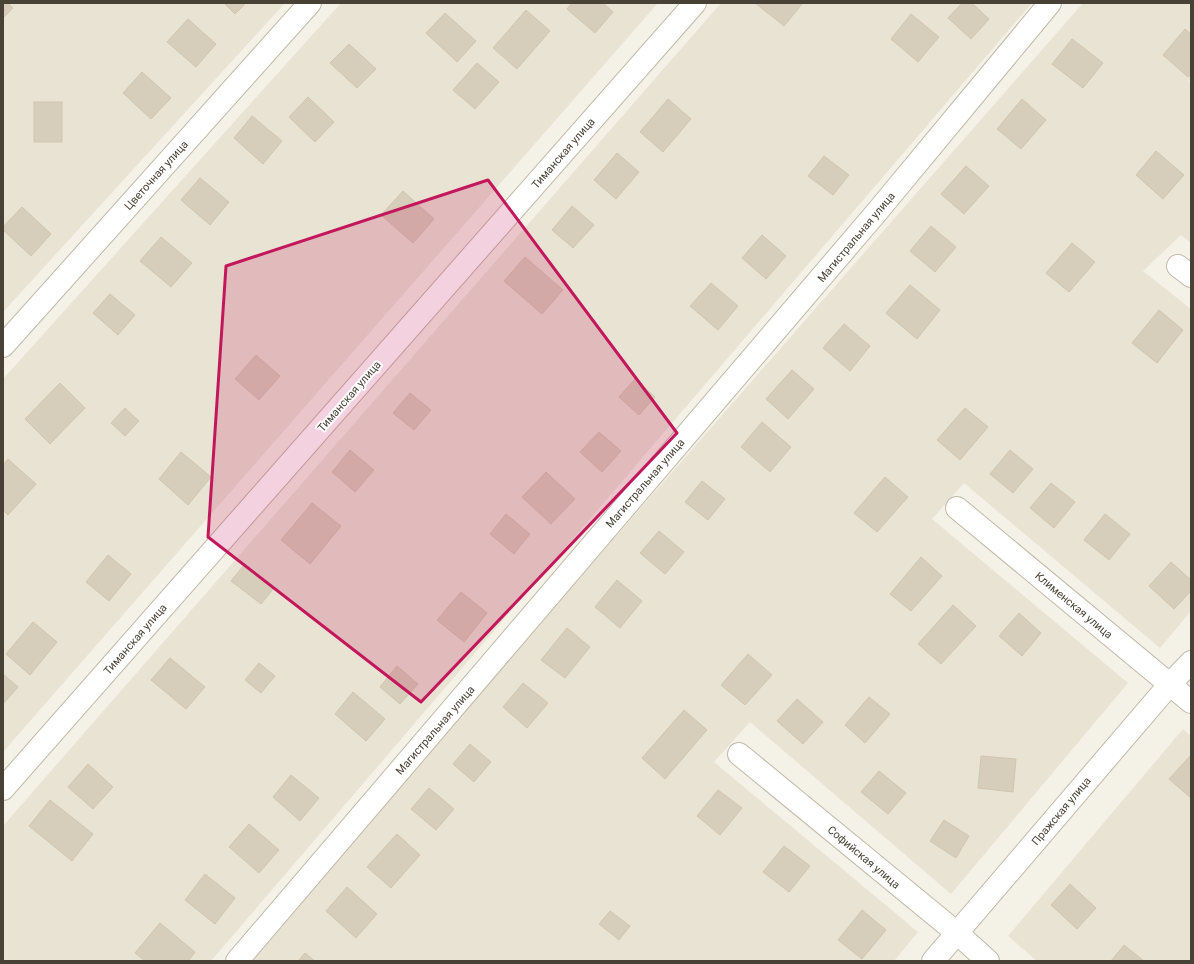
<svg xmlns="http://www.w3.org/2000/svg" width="1194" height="964" viewBox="0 0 1194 964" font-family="Roboto,sans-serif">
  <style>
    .residential { fill: #e9e3d4 }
    .building { fill: #d7cdbb; stroke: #d2c5ae }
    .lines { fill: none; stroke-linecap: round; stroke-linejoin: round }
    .street-casing { stroke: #c1b9a8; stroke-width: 24 }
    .street { stroke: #fff; stroke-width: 22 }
    .marked { fill: #c2185b; fill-opacity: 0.2; stroke: #c2185b; stroke-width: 3; stroke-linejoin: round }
    .labels { text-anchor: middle; stroke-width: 4; stroke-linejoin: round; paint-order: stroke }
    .street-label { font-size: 11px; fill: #484135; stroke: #fff }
  </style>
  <rect width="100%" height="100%" fill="#f4f1e7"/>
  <g class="residential">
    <path d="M 3,3 L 285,3 L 3,312 Z"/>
    <path d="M 341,3 L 658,3 L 3,752 L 3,379 Z"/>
    <path d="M 721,3 L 1032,3 L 211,961 L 3,961 L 3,826 Z"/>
    <path d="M 1083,3 L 1191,4 L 1191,79 L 1188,82 L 1191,82 L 1191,243 L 1181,235 L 1143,271 L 1191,309 L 1191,611 L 1160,648 L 964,483 L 932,519 L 1128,683 L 951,894 L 750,722 L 714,762 L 918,932 L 894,961 L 244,961 Z"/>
    <path d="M 1183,729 L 1191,736 L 1191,961 L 1037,961 L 1008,936 Z"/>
  </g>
  <g class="building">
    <path d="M 3,3 L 8,3 L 13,8 L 3,18 Z"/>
    <path d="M 224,3 L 246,3 L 235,14 Z"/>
    <path d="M 572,3 L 603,3 L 613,12 L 595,33 L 567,9 Z"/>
    <path d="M 755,3 L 803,3 L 784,26 Z"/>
    <path d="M 962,3 L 972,3 L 989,19 L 971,39 L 948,18 Z"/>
    <path d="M 526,10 L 550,31 L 517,69 L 493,48 Z"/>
    <path d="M 445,13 L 476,41 L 457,62 L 426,33 Z"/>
    <path d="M 911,14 L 939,37 L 918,62 L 891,39 Z"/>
    <path d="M 188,19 L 216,44 L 196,67 L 167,42 Z"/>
    <path d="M 1185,29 L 1191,34 L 1191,74 L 1188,77 L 1163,55 Z"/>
    <path d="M 1072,39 L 1103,63 L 1083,88 L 1052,64 Z"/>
    <path d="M 349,44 L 376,69 L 357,88 L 330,63 Z"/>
    <path d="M 477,63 L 499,82 L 475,109 L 453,90 Z"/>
    <path d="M 142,72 L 171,98 L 151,119 L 123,93 Z"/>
    <path d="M 308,97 L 334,122 L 315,142 L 289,117 Z"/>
    <path d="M 668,99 L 691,119 L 663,152 L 640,132 Z"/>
    <path d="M 1022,99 L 1046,120 L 1021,149 L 997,129 Z"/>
    <rect x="34" y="102" width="28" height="40"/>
    <path d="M 252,116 L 282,141 L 263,164 L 234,138 Z"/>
    <path d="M 1156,151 L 1184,175 L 1163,199 L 1136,175 Z"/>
    <path d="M 617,153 L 639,172 L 616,199 L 594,180 Z"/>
    <path d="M 824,156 L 849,175 L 833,195 L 808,176 Z"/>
    <path d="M 966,166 L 989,186 L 964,214 L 941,194 Z"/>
    <path d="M 200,178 L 229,202 L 210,225 L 181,200 Z"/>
    <path d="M 403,191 L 434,219 L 413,243 L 381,215 Z"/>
    <path d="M 572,206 L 594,225 L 573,248 L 552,230 Z"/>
    <path d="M 22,207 L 51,234 L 31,256 L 3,230 L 3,227 Z"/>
    <path d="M 931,226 L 956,247 L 935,272 L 910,251 Z"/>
    <path d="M 762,235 L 786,256 L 766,279 L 742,258 Z"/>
    <path d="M 161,237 L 192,263 L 171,287 L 140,261 Z"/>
    <path d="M 1072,243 L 1095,262 L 1069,292 L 1046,273 Z"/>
    <path d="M 525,257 L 563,290 L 542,314 L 504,281 Z"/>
    <path d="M 711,283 L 738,306 L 718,330 L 690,306 Z"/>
    <path d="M 910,285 L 940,310 L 917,339 L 886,313 Z"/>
    <path d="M 110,294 L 135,315 L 118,335 L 93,313 Z"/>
    <path d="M 1159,310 L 1183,330 L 1157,363 L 1132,343 Z"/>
    <path d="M 844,324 L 870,346 L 850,371 L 823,348 Z"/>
    <path d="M 256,355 L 280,376 L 259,400 L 235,379 Z"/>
    <path d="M 792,370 L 814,389 L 788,419 L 766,399 Z"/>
    <path d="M 635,379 L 655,397 L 639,415 L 619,397 Z"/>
    <path d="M 60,383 L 85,408 L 50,444 L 25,419 Z"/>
    <path d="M 410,393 L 431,410 L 414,430 L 393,413 Z"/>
    <path d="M 125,408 L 139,421 L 125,436 L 111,423 Z"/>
    <path d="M 965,408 L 988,427 L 960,460 L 937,440 Z"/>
    <path d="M 762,422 L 791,447 L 770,472 L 741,447 Z"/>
    <path d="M 599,432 L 621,451 L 602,472 L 580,452 Z"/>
    <path d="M 350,450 L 374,470 L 355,492 L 332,472 Z"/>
    <path d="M 1010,450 L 1033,469 L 1013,493 L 990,474 Z"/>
    <path d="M 181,452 L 211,477 L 188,505 L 159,479 Z"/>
    <path d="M 8,459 L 36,484 L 8,515 L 3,510 L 3,465 Z"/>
    <path d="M 546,472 L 575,499 L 551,524 L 522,497 Z"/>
    <path d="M 885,477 L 908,497 L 877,532 L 854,513 Z"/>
    <path d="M 702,481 L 725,499 L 708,520 L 685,502 Z"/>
    <path d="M 1051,483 L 1075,502 L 1054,528 L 1030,508 Z"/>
    <path d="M 312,503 L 341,526 L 310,564 L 281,540 Z"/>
    <path d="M 506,514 L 530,534 L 514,554 L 490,534 Z"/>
    <path d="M 1105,514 L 1130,534 L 1109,560 L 1084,540 Z"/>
    <path d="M 659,531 L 684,552 L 665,574 L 640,553 Z"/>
    <path d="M 108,555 L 131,574 L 109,601 L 86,582 Z"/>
    <path d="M 921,557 L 942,576 L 911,611 L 890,594 Z"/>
    <path d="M 1171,562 L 1191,580 L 1191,591 L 1174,609 L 1149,586 Z"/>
    <path d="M 244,565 L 274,588 L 261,604 L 231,581 Z"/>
    <path d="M 617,580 L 642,601 L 620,628 L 595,607 Z"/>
    <path d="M 461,592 L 487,613 L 464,642 L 437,620 Z"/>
    <path d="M 953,605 L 976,626 L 941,664 L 918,644 Z"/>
    <path d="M 1019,613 L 1041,633 L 1022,656 L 999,636 Z"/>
    <path d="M 33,622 L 57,642 L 30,675 L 6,654 Z"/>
    <path d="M 567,628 L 590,647 L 565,678 L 541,660 Z"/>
    <path d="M 748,654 L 772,675 L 745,705 L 721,685 Z"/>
    <path d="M 170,658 L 205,687 L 186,709 L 151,680 Z"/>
    <path d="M 259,663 L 275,676 L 261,693 L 245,680 Z"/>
    <path d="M 397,666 L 418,684 L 400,704 L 380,687 Z"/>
    <path d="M 3,674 L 18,687 L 3,704 Z"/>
    <path d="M 523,683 L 548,703 L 527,728 L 503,707 Z"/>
    <path d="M 353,692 L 385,719 L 366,741 L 335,714 Z"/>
    <path d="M 869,697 L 890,714 L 865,743 L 845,725 Z"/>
    <path d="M 797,699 L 823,722 L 803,744 L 777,721 Z"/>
    <path d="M 684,710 L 707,730 L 665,779 L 642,758 Z"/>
    <path d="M 470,744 L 491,762 L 474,782 L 453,764 Z"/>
    <path d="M 981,756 L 1016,759 L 1013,792 L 978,788 Z"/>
    <path d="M 1190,756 L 1191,757 L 1191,798 L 1169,779 Z"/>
    <path d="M 88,764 L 113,787 L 93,809 L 68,787 Z"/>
    <path d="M 879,771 L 906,793 L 888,814 L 861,792 Z"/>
    <path d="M 291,775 L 319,798 L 300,821 L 273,797 Z"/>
    <path d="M 429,788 L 454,809 L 436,830 L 411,809 Z"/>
    <path d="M 718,790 L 742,808 L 720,835 L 697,816 Z"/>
    <path d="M 50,800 L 93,834 L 72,861 L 29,826 Z"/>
    <path d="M 944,820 L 969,836 L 956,858 L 930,841 Z"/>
    <path d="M 249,824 L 279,850 L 259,873 L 229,847 Z"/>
    <path d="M 397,834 L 420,855 L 391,888 L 367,867 Z"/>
    <path d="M 784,846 L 810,866 L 789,892 L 763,872 Z"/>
    <path d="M 205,874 L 235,898 L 215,924 L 185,900 Z"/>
    <path d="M 1070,884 L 1096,908 L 1077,929 L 1051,905 Z"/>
    <path d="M 347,887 L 377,914 L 356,938 L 326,911 Z"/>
    <path d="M 862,910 L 886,930 L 862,959 L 838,940 Z"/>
    <path d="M 610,911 L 630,926 L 619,940 L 599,924 Z"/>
    <path d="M 160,923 L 195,952 L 188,961 L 145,961 L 135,953 Z"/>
    <path d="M 1124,945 L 1144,961 L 1111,961 Z"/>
    <path d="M 305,953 L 315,961 L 298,961 Z"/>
  </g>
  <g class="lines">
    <g class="street-casing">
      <g id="street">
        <path d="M 1178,266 L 1191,276"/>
        <path d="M 3,346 L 310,3"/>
        <path d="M 957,508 L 1191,702"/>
        <path d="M 739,754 L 957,933 L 988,961"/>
        <path d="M 3,789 L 695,3"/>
        <path d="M 237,961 L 876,213 L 1050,3"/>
        <path d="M 933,961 L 1170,684 L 1191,662"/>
      </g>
    </g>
    <use href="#street" class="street"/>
  </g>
  <path class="marked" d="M 488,180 L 677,433 L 421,702 L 208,537 L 226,266 Z"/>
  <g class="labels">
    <g class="street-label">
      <text transform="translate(563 153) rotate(-49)" y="4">Тиманская улица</text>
      <text transform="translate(156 175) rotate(-48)" y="4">Цветочная улица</text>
      <text transform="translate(856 237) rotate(-50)" y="4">Магистральная улица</text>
      <text transform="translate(349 396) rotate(-49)" y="4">Тиманская улица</text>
      <text transform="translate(645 483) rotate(-49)" y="4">Магистральная улица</text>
      <text transform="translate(1074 605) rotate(40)" y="4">Клименская улица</text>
      <text transform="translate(135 639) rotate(-49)" y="4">Тиманская улица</text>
      <text transform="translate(435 730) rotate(-49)" y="4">Магистральная улица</text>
      <text transform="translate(1061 811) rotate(-50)" y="4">Пражская улица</text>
      <text transform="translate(864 857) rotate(40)" y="4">Софийская улица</text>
    </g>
  </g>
  <rect width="1194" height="964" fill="none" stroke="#484135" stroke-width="8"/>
</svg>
